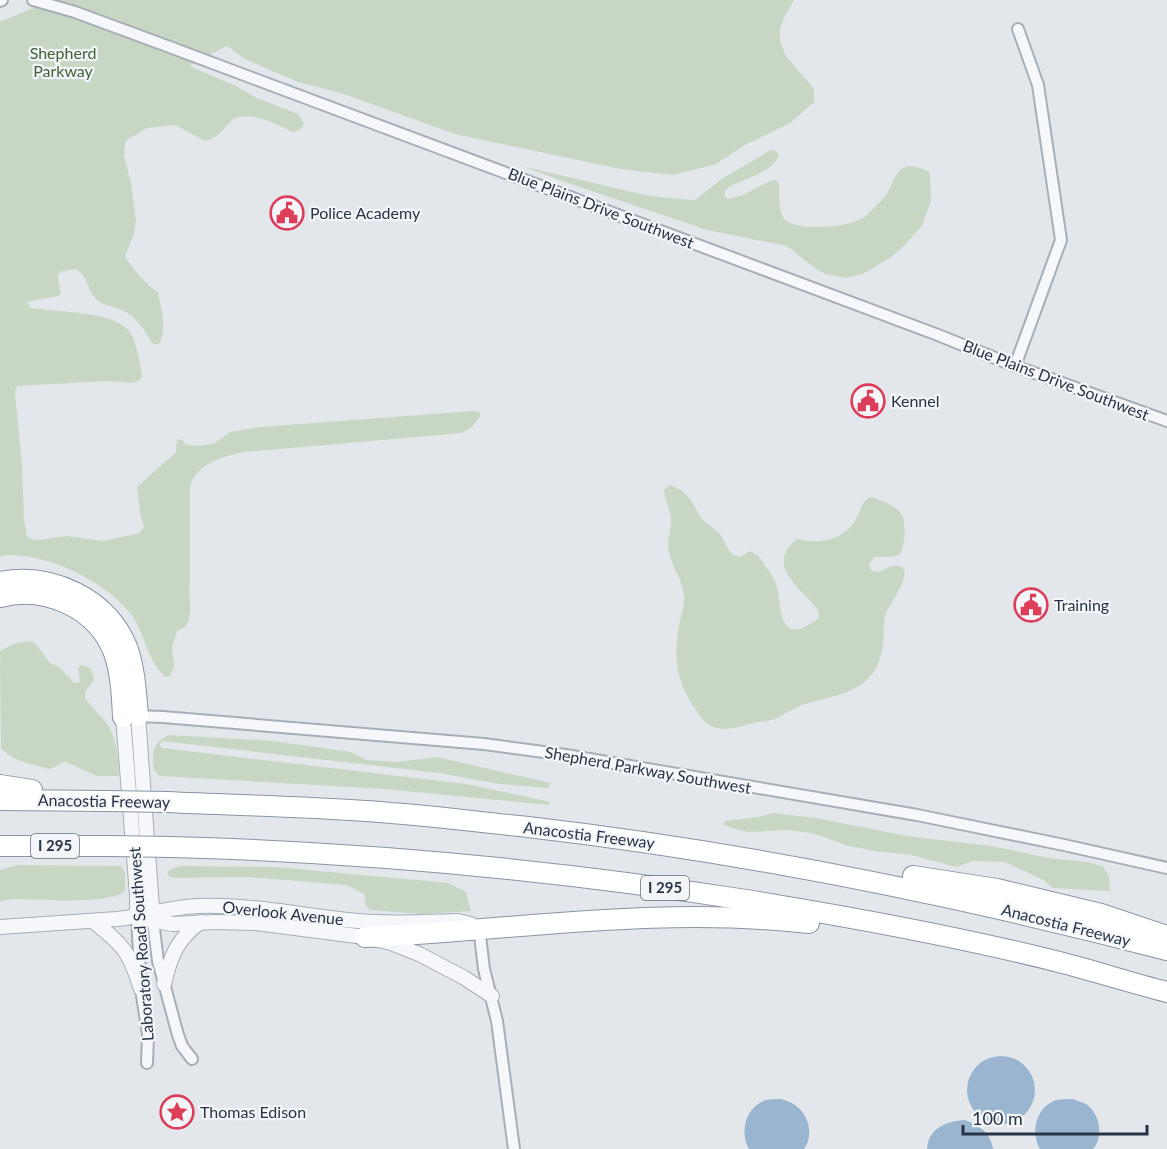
<svg xmlns="http://www.w3.org/2000/svg" width="1167" height="1149" viewBox="0 0 1167 1149" font-family="Lato,sans-serif">
  <style>
    .green { fill: #c8d7c3 }
    .water { fill: #9ab5cf }
    .lines { fill: none; stroke-linecap: round; stroke-linejoin: round }
    .minor-casing { stroke: #a7aeb7; stroke-width: 14 }
    .tertiary-casing { stroke: #a7aeb7; stroke-width: 16 }
    .motorway-casing { stroke: #8894a4; stroke-width: 22 }
    .minor { stroke: #f6f7fa; stroke-width: 10 }
    .tertiary { stroke: #f6f7fa; stroke-width: 14 }
    .motorway { stroke: #fff; stroke-width: 20 }
    .motorway-bridge-casing { stroke: #8894a4; stroke-width: 22; stroke-linecap: butt }
    .motorway-bridge { stroke: #fff; stroke-width: 20 }
    .labels { text-anchor: middle; stroke-width: 4.5; stroke-linejoin: round; paint-order: stroke }
    .shield { fill: #f3f5f9; stroke: #656e7c; stroke-width: 1.5 }
    .shield-label { font-size: 15px; font-weight: bold; fill: #283446 }
    .park-label { font-size: 16px; fill: #3e6434; stroke: #f3f5f9 }
    .street-label { font-size: 16px; fill: #283446; stroke: #f3f5f9 }
    .poi-label { font-size: 16px; fill: #283446; stroke: #f3f5f9; text-anchor: start }
  </style>
  <rect width="100%" height="100%" fill="#e3e7ec"/>
  <g class="green">
    <path d="M 52,0 L 794,0 L 784,18 L 780,29 L 780,42 L 786,56 L 814,89 L 814,102 L 790,123 L 745,145 L 716,164 L 673,175 L 620,169 L 455,134 L 344,94 L 298,82 L 245,59 L 227,46 L 189,66 L 234,85 L 257,98 L 298,114 L 304,123 L 301,129 L 293,132 C 279,125 244,108 231,121 C 223,130 217,138 205,141 L 175,125 L 147,128 L 127,140 L 125,143 L 124,157 L 131,183 L 136,221 L 134,234 L 125,256 C 131,267 147,286 158,292 C 161,310 168,328 159,344 L 153,344 C 144,330 137,317 122,310 C 113,306 103,306 96,299 C 87,290 88,276 76,269 C 51,273 58,273 61,293 L 58,296 L 26,302 L 31,308 C 55,312 114,311 129,331 C 138,344 139,362 142,376 L 140,380 L 133,383 L 107,381 L 17,386 L 15,392 L 22,464 L 24,519 L 27,536 L 31,539 L 38,540 L 67,536 L 103,541 L 140,533 L 144,527 L 140,512 L 137,487 L 173,455 L 176,452 L 177,439 L 182,440 L 186,445 L 197,446 L 213,444 L 230,432 L 260,427 L 473,411 L 479,412 L 481,415 L 472,427 L 462,433 L 244,452 C 224,456 195,464 190,487 L 190,581 C 187,596 195,615 185,627 L 177,631 L 172,647 L 174,666 L 170,676 L 166,677 C 148,663 145,635 133,617 C 109,582 42,550 0,556 L 0,22 Z"/>
    <path d="M 771,150 L 776,151 L 779,155 C 773,172 744,179 729,187 L 725,191 L 725,196 L 728,199 L 743,195 L 770,181 L 776,180 L 779,184 C 780,194 778,208 783,217 C 790,232 840,227 854,222 C 860,220 865,217 870,212 C 875,207 881,201 886,195 C 891,188 895,172 903,168 C 911,164 923,168 930,173 L 931,201 L 922,226 L 900,250 L 891,257 L 863,274 L 845,278 L 825,274 L 816,269 L 787,246 L 707,230 L 565,182 L 522,166 L 649,196 L 692,200 L 697,199 L 720,180 Z"/>
    <path d="M 671,485 C 693,496 690,501 702,519 C 707,525 715,528 720,534 C 727,544 727,555 741,557 L 749,551 C 757,553 762,560 766,567 C 771,573 775,580 777,588 C 780,598 779,616 786,625 C 795,636 811,624 819,618 L 819,612 C 805,589 762,568 797,539 C 820,545 846,540 857,517 C 861,509 862,501 870,497 C 879,499 897,506 902,515 C 906,521 906,551 898,555 C 893,558 882,556 875,557 L 869,564 L 871,570 L 877,572 C 883,571 888,566 894,566 C 921,563 888,606 886,613 C 882,623 885,634 883,645 C 877,687 849,693 812,702 C 798,705 787,713 775,719 C 768,722 760,721 753,723 C 740,726 730,731 717,728 C 708,727 702,719 697,711 C 677,685 673,658 679,626 C 681,615 685,606 684,595 C 682,579 672,567 669,552 C 666,542 671,531 671,521 C 671,510 665,501 664,490 L 668,486 Z"/>
    <path d="M 30,641 L 35,643 L 50,663 L 59,667 L 74,683 L 80,682 L 78,669 L 81,665 C 90,665 93,672 94,680 L 85,692 L 85,697 C 90,706 97,712 104,720 C 117,736 118,756 119,776 L 97,776 L 64,761 L 53,768 L 49,769 C 32,764 13,762 1,748 L 0,651 L 13,644 Z"/>
    <path d="M 169,735 L 273,741 L 351,752 L 367,760 L 397,762 L 437,757 L 551,783 L 548,788 L 500,784 L 439,773 L 162,741 L 160,745 L 162,748 L 466,784 L 551,802 L 548,805 L 385,789 L 160,776 L 154,770 C 151,754 153,742 169,735 Z"/>
    <path d="M 773,813 L 816,818 L 907,836 L 991,846 L 1049,858 L 1087,862 L 1102,866 L 1109,875 L 1110,891 L 1053,888 L 1043,880 L 1005,862 L 973,861 L 956,867 L 912,855 L 874,851 L 845,845 L 816,834 L 789,830 L 747,832 L 723,825 L 725,821 L 758,817 Z"/>
    <path d="M 17,865 L 121,866 L 125,873 L 125,891 C 110,905 36,899 13,899 L 0,901 L 0,870 Z"/>
    <path d="M 180,866 L 276,867 L 449,883 L 466,892 L 471,911 L 422,914 L 370,910 L 366,906 L 364,894 L 347,885 L 247,877 L 176,878 L 170,877 L 167,873 L 171,869 Z"/>
  </g>
  <g class="water">
    <circle cx="1001" cy="1090" r="34"/>
    <path d="M 781,1099 C 786,1101 791,1102 795,1105 C 809,1114 814,1136 804,1149 L 749,1149 C 739,1132 746,1106 766,1100 C 771,1099 777,1099 781,1099 Z"/>
    <path d="M 1072,1099 C 1076,1100 1082,1102 1086,1104 C 1100,1114 1104,1136 1093,1149 L 1040,1149 C 1030,1132 1036,1106 1057,1100 C 1061,1099 1067,1099 1072,1099 Z"/>
    <path d="M 965,1120 C 980,1126 990,1132 993,1149 L 927,1149 C 928,1128 947,1121 965,1120 Z"/>
  </g>
  <g class="lines">
    <g class="minor-casing">
      <g id="minor">
        <path d="M 33,0 L 75,12 L 167,46 L 938,335 L 1015,366 L 1167,421"/>
        <path d="M 0,1 L 2,0"/>
        <path d="M 1015,366 L 1061,240 L 1038,85 L 1018,29"/>
        <path d="M 133,716 L 163,717 L 484,744 L 566,755 L 917,815 L 1064,845 L 1167,868"/>
        <path d="M 137,917 L 141,989 L 148,1035 L 147,1063"/>
        <path d="M 153,921 L 158,961 L 178,1035 L 182,1046 L 192,1059"/>
        <path d="M 479,927 L 484,969 L 497,1021 L 514,1149"/>
      </g>
    </g>
    <g class="tertiary-casing">
      <g id="tertiary">
        <path d="M 138,716 L 153,921"/>
        <path d="M 123,717 L 137,895 L 137,917"/>
        <path d="M 140,918 L 172,924 L 215,922 L 256,923 L 365,937 L 391,943 L 419,954 L 463,977 L 492,996"/>
        <path d="M 93,921 C 124,946 129,951 141,989"/>
        <path d="M 0,927 L 117,919 C 145,916 170,907 198,906 C 252,904 304,916 357,921 C 391,924 424,922 458,921 L 471,924"/>
        <path d="M 164,984 C 170,958 177,938 201,922"/>
      </g>
    </g>
    <g class="motorway-casing">
      <g id="motorway">
        <path d="M 0,582 C 51,572 107,598 127,647 C 135,669 136,693 138,716"/>
        <path d="M 0,597 C 45,585 97,608 114,653 C 121,673 122,695 123,717"/>
        <path d="M 0,785 L 32,790"/>
        <path d="M 0,800 L 107,801"/>
        <path d="M 167,802 C 228,805 289,806 350,810 C 410,813 469,821 528,827 C 744,852 956,895 1167,950"/>
        <path d="M 0,846 L 111,846"/>
        <path d="M 170,847 C 363,852 555,870 746,900 C 851,917 956,936 1059,962 C 1095,971 1131,983 1167,992"/>
        <path d="M 913,876 L 997,889 L 1101,914 L 1167,936"/>
        <path d="M 365,937 C 515,930 658,906 809,923"/>
      </g>
    </g>
    <use href="#minor" class="minor"/>
    <use href="#tertiary" class="tertiary"/>
    <use href="#motorway" class="motorway"/>
    <g class="motorway-bridge-casing">
      <g id="motorway-bridge">
        <path d="M 107,801 L 167,802"/>
        <path d="M 111,846 L 170,847"/>
      </g>
    </g>
    <use href="#motorway-bridge" class="motorway-bridge"/>
  </g>
  <defs>
    <g id="civic-ring" transform="scale(1.725)"><circle r="9.5" fill="#f3f5f9" stroke="#dc3d58" stroke-width="1.5"/><path d="M-.6-6.5H3V-4.5H.6V-3L4-1V1h2V6H-6V1h2V-1L-.6-3ZM-1.2 2.5V6h2.4V2.5Z" fill="#dc3d58"/></g>
    <g id="sight-ring" transform="scale(1.725)"><circle r="9.5" fill="#f3f5f9" stroke="#dc3d58" stroke-width="1.5"/><path d="M0-6L1.8-2.2L6-1.7L2.9 1.2L3.7 5.4L0 3.3L-3.7 5.4L-2.9 1.2L-6-1.7L-1.8-2.2Z" fill="#dc3d58"/></g>
  </defs>
  <g fill-rule="evenodd">
    <use href="#civic-ring" x="287" y="213"/>
    <use href="#civic-ring" x="868" y="401"/>
    <use href="#civic-ring" x="1031" y="605"/>
    <use href="#sight-ring" x="177" y="1112"/>
  </g>
  <g class="labels">
    <g class="shield">
      <rect x="31" y="834" width="48" height="24" rx="4.5"/>
      <rect x="641" y="876" width="48" height="24" rx="4.5"/>
    </g>
    <g class="shield-label">
      <text x="55" y="851">I 295</text>
      <text x="665" y="893">I 295</text>
    </g>
    <g class="park-label">
      <text x="63" y="59">Shepherd<tspan x="63" dy="18">Parkway</tspan></text>
    </g>
    <g class="street-label">
      <text transform="translate(601 208) rotate(21)" y="6">Blue Plains Drive Southwest</text>
      <text transform="translate(1056 380) rotate(21)" y="6">Blue Plains Drive Southwest</text>
      <text transform="translate(648 770) rotate(10)" y="6">Shepherd Parkway Southwest</text>
      <text transform="translate(104 801) rotate(1)" y="6">Anacostia Freeway</text>
      <text transform="translate(589 835) rotate(7)" y="6">Anacostia Freeway</text>
      <text transform="translate(283 913) rotate(6)" y="6">Overlook Avenue</text>
      <text transform="translate(1066 925) rotate(14)" y="6">Anacostia Freeway</text>
      <text transform="translate(141 944) rotate(-94)" y="6">Laboratory Road Southwest</text>
    </g>
    <g class="poi-label">
      <text x="310" y="219">Police Academy</text>
      <text x="891" y="407">Kennel</text>
      <text x="1054" y="611">Training</text>
      <text x="200" y="1118">Thomas Edison</text>
    </g>
  </g>
  <path d="M963 1125v9h184v-9" fill="none" stroke="#283446" stroke-width="3"/>
  <text x="972" y="1125" font-size="18" fill="#283446" stroke="#f3f5f9" stroke-width="4.5" paint-order="stroke">100 m</text>
</svg>
